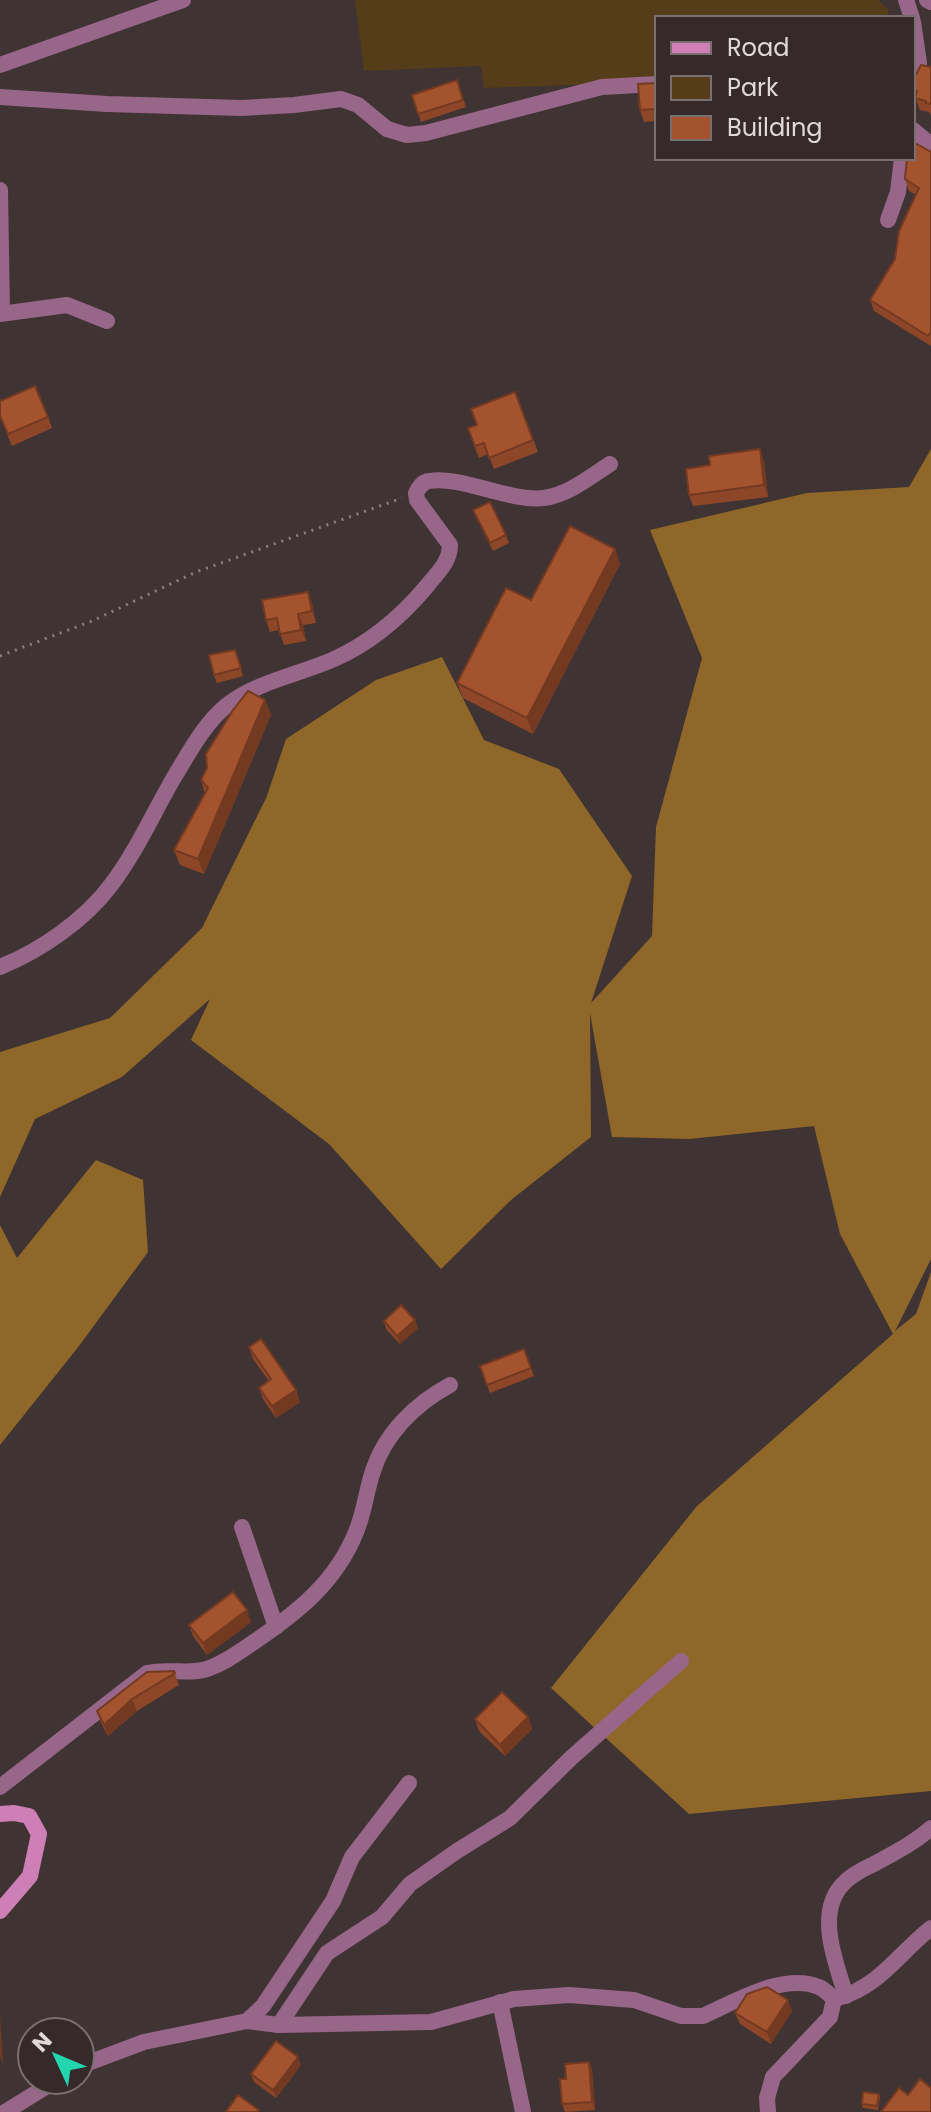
<svg xmlns="http://www.w3.org/2000/svg" width="931" height="2112" viewBox="0 0 931 2112" font-family="Poppins,sans-serif">
  <style>
    .green { fill: #543d18 }
    .forest { fill: #8f6728 }
    .lines { fill: none; stroke-linecap: round; stroke-linejoin: round }
    .path { stroke: #8b8081; stroke-width: 3; stroke-dasharray: 2 6; stroke-linecap: butt }
    .street { stroke: #986688; stroke-width: 16 }
    .secondary { stroke: #ce7fb6; stroke-width: 16 }
    .wall { fill: #8d4728 }
    .shaded-wall { fill: #733a21 }
    .building { fill: #a4532f; stroke: #733a21; stroke-width: 2 }
  </style>
  <rect width="100%" height="100%" fill="#403334"/>
  <path class="green" d="M 355,0 L 878,0 L 889,10 L 886,18 L 657,18 L 657,82 L 484,88 L 481,66 L 364,71 Z"/>
  <g class="forest">
    <path d="M 931,449 L 931,1259 L 895,1331 L 916,1314 L 931,1272 L 931,1791 L 689,1814 L 551,1688 L 697,1506 L 893,1334 L 840,1234 L 814,1126 L 689,1139 L 612,1137 L 590,1013 L 591,1137 L 511,1200 L 441,1269 L 329,1144 L 191,1040 L 210,999 L 122,1077 L 35,1119 L 0,1197 L 0,1052 L 110,1018 L 202,928 L 267,796 L 286,739 L 376,680 L 442,657 L 484,740 L 559,769 L 632,876 L 591,1003 L 652,936 L 656,827 L 702,658 L 650,530 L 807,493 L 909,487 Z"/>
    <path d="M 96,1160 L 143,1180 L 148,1252 L 79,1346 L 0,1445 L 0,1225 L 17,1258 Z"/>
  </g>
  <g class="lines">
    <path class="path" d="M 0,656 L 92,621 L 196,572 L 402,498"/>
    <g class="street">
      <path d="M 906,0 L 912,18"/>
      <path d="M 927,0 L 931,2"/>
      <path d="M 913,22 L 919,63 L 913,79"/>
      <path d="M 0,65 L 183,0"/>
      <path d="M 0,97 L 107,104 L 241,108 L 294,105 L 341,99 L 358,105 L 387,129 L 407,135 L 426,133 L 602,87 L 657,84"/>
      <path d="M 913,130 L 931,145"/>
      <path d="M 0,190 L 2,313"/>
      <path d="M 888,220 L 898,192 L 902,158"/>
      <path d="M 0,314 L 67,305 L 107,321"/>
      <path d="M 0,967 C 40,951 85,920 111,885 C 137,851 154,811 176,774 C 190,751 205,723 226,706 C 256,682 297,675 332,660 C 369,644 401,617 427,586 C 437,573 450,562 450,545 L 417,500 L 416,493 C 419,487 422,482 429,481 C 460,475 509,502 544,498 C 568,495 590,477 610,464"/>
      <path d="M 242,1527 L 276,1627"/>
      <path d="M 0,1787 L 147,1673 C 169,1668 188,1675 207,1669 C 225,1663 239,1652 254,1642 C 298,1612 336,1582 356,1532 C 364,1513 366,1493 372,1474 C 384,1434 415,1404 450,1385"/>
      <path d="M 846,1996 C 836,1963 815,1913 843,1884 C 851,1875 863,1869 874,1864 C 894,1853 914,1843 931,1828"/>
      <path d="M 838,1998 C 879,1987 899,1953 931,1928"/>
      <path d="M 500,2002 L 523,2112"/>
      <path d="M 247,2021 L 263,2006 L 333,1901 L 352,1857 L 409,1783"/>
      <path d="M 279,2025 L 327,1953 L 382,1917 L 410,1884 L 457,1851 L 510,1818 L 571,1758 L 681,1661"/>
      <path d="M 80,2066 L 144,2042 L 247,2021 L 279,2025 L 431,2022 L 514,1999 L 569,1995 L 634,2000 L 681,2016 L 703,2016 C 734,2002 784,1972 819,1987 C 824,1989 830,1995 834,1999 L 830,2017 L 773,2077 L 767,2098 L 768,2112"/>
      <path d="M 5,2112 L 57,2080"/>
    </g>
    <path class="secondary" d="M 0,1814 L 14,1813 L 29,1816 L 39,1834 L 30,1876 L 0,1911"/>
  </g>
  <g class="wall">
    <path d="M 931,67 L 931,115 L 929,112 L 920,110 L 913,92 L 913,85 Z"/>
    <path d="M 457,80 L 466,107 L 421,122 L 412,95 Z"/>
    <path d="M 657,83 L 657,121 L 644,122 L 640,110 Z"/>
    <path d="M 931,152 L 931,346 L 874,311 L 870,300 L 895,259 L 916,195 L 909,191 L 905,179 Z"/>
    <path d="M 515,392 L 538,452 L 494,469 L 488,454 L 479,458 L 472,440 L 477,425 Z"/>
    <path d="M 0,401 L 48,417 L 52,428 L 12,446 L 0,417 Z"/>
    <path d="M 764,461 L 768,497 L 693,506 L 689,495 Z"/>
    <path d="M 473,510 L 506,535 L 509,543 L 493,551 Z"/>
    <path d="M 615,549 L 620,564 L 533,734 L 463,698 L 457,683 L 531,600 Z"/>
    <path d="M 312,604 L 316,623 L 303,625 L 306,641 L 284,645 L 279,630 L 270,632 L 266,620 Z"/>
    <path d="M 235,650 L 243,676 L 217,683 L 214,675 Z"/>
    <path d="M 265,700 L 271,715 L 204,874 L 180,865 L 174,850 L 205,794 L 201,780 Z"/>
    <path d="M 384,1321 L 418,1328 L 400,1344 L 386,1329 Z"/>
    <path d="M 249,1347 L 296,1390 L 300,1402 L 276,1418 L 263,1399 L 259,1388 L 269,1381 L 253,1359 Z"/>
    <path d="M 524,1349 L 534,1376 L 490,1393 L 480,1366 Z"/>
    <path d="M 251,1622 L 207,1655 L 193,1636 L 189,1625 Z"/>
    <path d="M 174,1671 L 179,1685 L 137,1711 L 108,1736 L 101,1723 L 97,1711 Z"/>
    <path d="M 528,1717 L 532,1729 L 505,1756 L 479,1731 L 475,1719 Z"/>
    <path d="M 792,2011 L 771,2044 L 740,2024 L 735,2013 Z"/>
    <path d="M 589,2062 L 592,2070 L 595,2110 L 565,2112 L 562,2104 L 566,2079 Z"/>
    <path d="M 301,2065 L 276,2098 L 254,2082 L 251,2074 Z"/>
    <path d="M 879,2094 L 880,2097 L 878,2110 L 863,2108 L 862,2104 Z"/>
  </g>
  <g class="shaded-wall">
    <path d="M 760,449 L 764,461 L 768,497 L 764,485 Z"/>
    <path d="M 615,549 L 620,564 L 533,734 L 527,718 Z"/>
    <path d="M 308,592 L 312,604 L 316,623 L 312,611 Z"/>
    <path d="M 298,614 L 303,625 L 306,641 L 301,630 Z"/>
    <path d="M 265,700 L 271,715 L 204,874 L 198,859 Z"/>
    <path d="M 415,1320 L 418,1328 L 400,1344 L 397,1336 Z"/>
    <path d="M 296,1390 L 300,1402 L 276,1418 L 272,1406 Z"/>
    <path d="M 247,1610 L 251,1622 L 207,1655 L 203,1643 Z"/>
    <path d="M 132,1699 L 137,1711 L 108,1736 L 104,1725 Z"/>
    <path d="M 528,1717 L 532,1729 L 505,1756 L 500,1745 Z"/>
    <path d="M 788,2000 L 792,2011 L 771,2044 L 767,2032 Z"/>
    <path d="M 0,2015 L 3,2064 L 0,2056 Z"/>
    <path d="M 298,2057 L 301,2065 L 276,2098 L 273,2090 Z"/>
    <path d="M 589,2062 L 592,2070 L 595,2110 L 592,2102 Z"/>
  </g>
  <g class="building">
    <path d="M 921,65 L 931,67 L 931,104 L 926,103 L 926,101 L 915,98 L 917,91 L 913,90 L 915,76 Z"/>
    <path d="M 457,80 L 463,100 L 418,114 L 412,95 Z"/>
    <path d="M 657,83 L 657,109 L 640,110 L 638,84 Z"/>
    <path d="M 913,142 L 931,152 L 931,332 L 928,336 L 870,300 L 895,259 L 899,231 L 919,188 L 905,179 L 907,158 L 913,158 Z"/>
    <path d="M 35,386 L 48,417 L 8,434 L 0,416 L 0,401 Z"/>
    <path d="M 515,392 L 533,440 L 489,458 L 484,443 L 475,446 L 468,428 L 477,425 L 471,409 Z"/>
    <path d="M 760,449 L 764,485 L 689,495 L 686,469 L 710,465 L 709,456 Z"/>
    <path d="M 490,502 L 506,535 L 490,543 L 473,510 Z"/>
    <path d="M 570,526 L 615,549 L 527,718 L 457,683 L 506,588 L 531,600 Z"/>
    <path d="M 308,592 L 312,611 L 298,614 L 301,630 L 280,634 L 277,618 L 266,620 L 262,600 Z"/>
    <path d="M 235,650 L 241,668 L 214,675 L 209,655 Z"/>
    <path d="M 248,691 L 265,700 L 198,859 L 174,850 L 208,788 L 201,780 L 207,768 L 206,754 L 233,710 Z"/>
    <path d="M 401,1305 L 415,1320 L 397,1336 L 384,1321 Z"/>
    <path d="M 261,1339 L 296,1390 L 272,1406 L 259,1388 L 271,1379 L 249,1347 Z"/>
    <path d="M 524,1349 L 531,1368 L 487,1385 L 480,1366 Z"/>
    <path d="M 233,1592 L 247,1610 L 203,1643 L 189,1625 Z"/>
    <path d="M 174,1671 L 175,1673 L 132,1699 L 104,1725 L 97,1711 L 147,1672 Z"/>
    <path d="M 502,1692 L 528,1717 L 500,1745 L 475,1719 Z"/>
    <path d="M 767,1987 L 788,2000 L 767,2032 L 735,2013 L 747,1994 Z"/>
    <path d="M 276,2041 L 298,2057 L 273,2090 L 251,2074 Z"/>
    <path d="M 589,2062 L 592,2102 L 562,2104 L 560,2079 L 566,2079 L 565,2064 Z"/>
    <path d="M 920,2079 L 931,2088 L 931,2112 L 881,2112 L 899,2088 L 908,2095 Z"/>
    <path d="M 863,2092 L 879,2094 L 877,2106 L 862,2104 Z"/>
    <path d="M 238,2095 L 259,2110 L 257,2112 L 226,2112 Z"/>
  </g>
  <rect x="655" y="16" width="260" height="144" fill="#36292a" stroke="#7a6f70" stroke-width="2"/>
  <rect x="671" y="42" width="40" height="12" fill="#ce7fb6" stroke="#7a6f70" stroke-width="2"/>
  <text x="727" y="56" font-size="24" fill="#e1d8d9">Road</text>
  <rect x="671" y="76" width="40" height="24" fill="#543d18" stroke="#7a6f70" stroke-width="2"/>
  <text x="727" y="96" font-size="24" fill="#e1d8d9">Park</text>
  <rect x="671" y="116" width="40" height="24" fill="#a4532f" stroke="#7a6f70" stroke-width="2"/>
  <text x="727" y="136" font-size="24" fill="#e1d8d9">Building</text>
  <g transform="translate(56 2056) rotate(314)"><circle r="38" fill="#36292a" stroke="#7a6f70" stroke-width="2"/>
  <path d="M0-6L14 30L0 20L-14 30Z" fill="#23d5af"/>
  <text y="-12" font-size="22" font-weight="bold" text-anchor="middle" fill="#e1d8d9">N</text>
  </g>
</svg>
